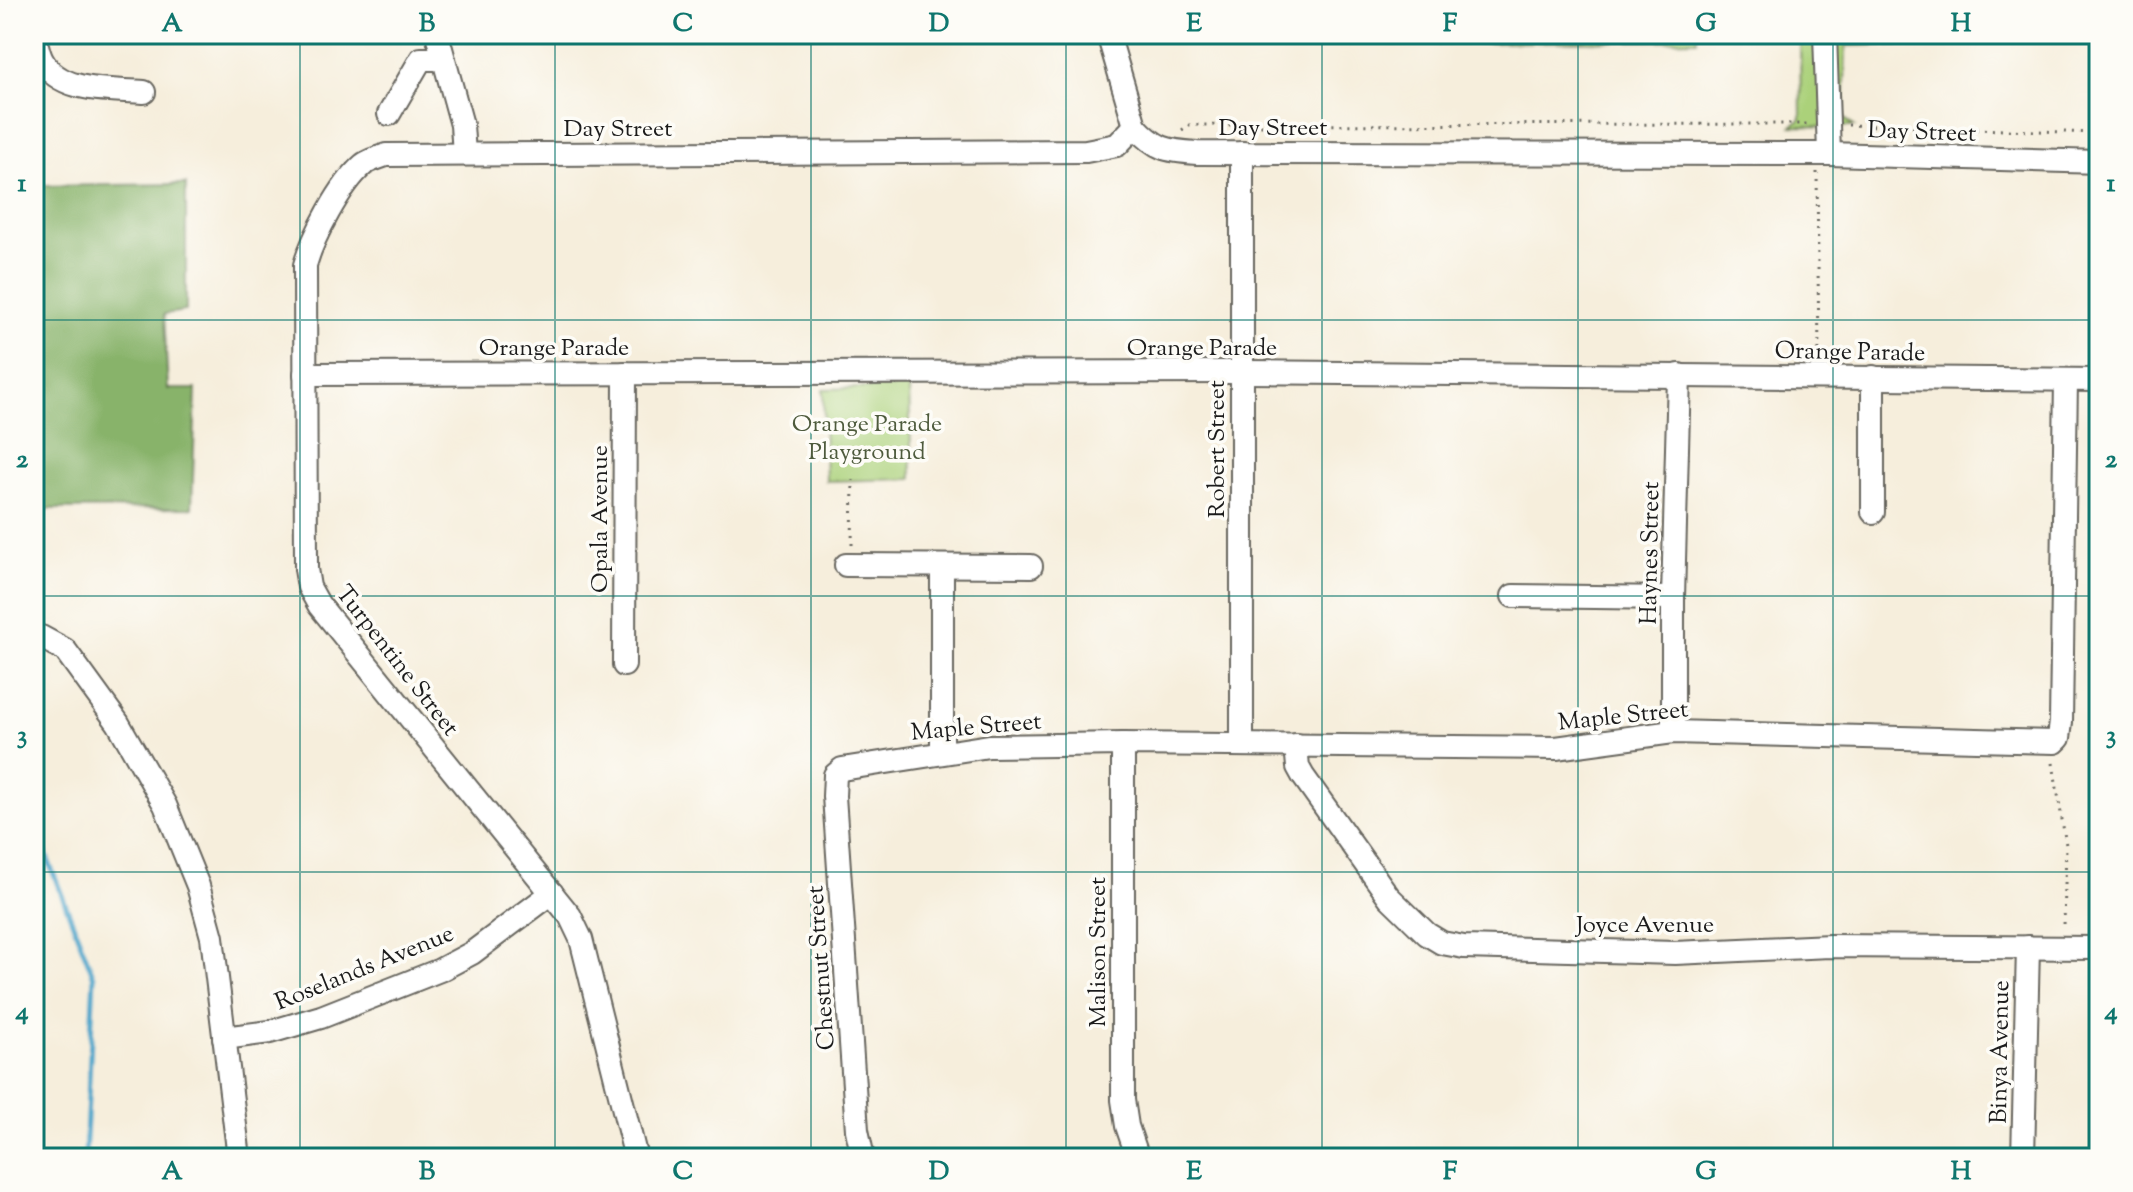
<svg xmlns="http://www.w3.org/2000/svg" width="2133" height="1192" viewBox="0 0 2133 1192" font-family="'Sorts Mill Goudy',serif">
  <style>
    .green { fill: #abd17a; stroke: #64764b; stroke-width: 2 }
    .forest { fill: #88b36a; stroke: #526843; stroke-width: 2 }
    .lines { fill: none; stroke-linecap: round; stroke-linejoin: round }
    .stream { stroke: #4ea6cb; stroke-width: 5 }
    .minor-casing { stroke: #68665f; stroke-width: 26 }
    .path { stroke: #68665f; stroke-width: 3; stroke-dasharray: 2 6; stroke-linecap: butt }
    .minor { stroke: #fff; stroke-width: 22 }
    .grid { fill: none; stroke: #0f766e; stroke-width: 2; stroke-opacity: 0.55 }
    .labels { text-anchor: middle; stroke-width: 7; stroke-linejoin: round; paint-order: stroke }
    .street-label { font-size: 24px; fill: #1c1c1c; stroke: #fdfcf7 }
    .park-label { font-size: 24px; fill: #4e5b3d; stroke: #fdfcf7 }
    .neatline { fill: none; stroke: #0f766e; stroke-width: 3 }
    .grid-label { font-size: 26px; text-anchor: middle; font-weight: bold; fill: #0f766e }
  </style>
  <rect width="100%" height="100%" fill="#fdfcf7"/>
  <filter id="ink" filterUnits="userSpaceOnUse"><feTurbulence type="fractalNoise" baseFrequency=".0125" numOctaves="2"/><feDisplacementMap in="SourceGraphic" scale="16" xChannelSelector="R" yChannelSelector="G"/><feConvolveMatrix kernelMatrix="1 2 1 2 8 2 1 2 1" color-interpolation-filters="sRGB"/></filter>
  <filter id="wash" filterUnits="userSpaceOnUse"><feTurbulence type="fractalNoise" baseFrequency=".006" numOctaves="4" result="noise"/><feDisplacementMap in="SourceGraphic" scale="32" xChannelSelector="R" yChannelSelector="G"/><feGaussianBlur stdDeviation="1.8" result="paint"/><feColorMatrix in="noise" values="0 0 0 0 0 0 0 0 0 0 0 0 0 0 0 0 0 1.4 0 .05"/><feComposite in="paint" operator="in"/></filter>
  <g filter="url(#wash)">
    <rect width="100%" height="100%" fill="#f6eedc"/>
    <g class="green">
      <path d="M 1390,34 L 1697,34 L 1697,40 L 1391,44 Z"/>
      <path d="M 1800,34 L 1930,34 L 1930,43 L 1846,46 L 1844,118 L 1854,127 L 1792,126 L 1801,119 Z"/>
      <path d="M 909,387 L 912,479 L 826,481 L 823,389 Z"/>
    </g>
    <path class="forest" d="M 186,184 L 186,311 L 164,314 L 168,389 L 196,389 L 192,508 L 34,509 L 34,186 Z"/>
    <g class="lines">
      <path class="stream" d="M 34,831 L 45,852 L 94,977 L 85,1158"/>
    </g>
  </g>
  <g filter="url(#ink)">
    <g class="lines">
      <g class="minor-casing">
        <g id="minor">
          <path d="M 437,34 L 462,125 L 464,154"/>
          <path d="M 1108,34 L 1135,126"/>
          <path d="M 1825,34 L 1829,154"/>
          <path d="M 34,35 C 37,43 38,53 42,60 C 60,94 111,89 144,92"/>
          <path d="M 389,114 L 421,59 L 443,59"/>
          <path d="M 1242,153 L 1242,744"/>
          <path d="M 305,374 L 1242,372 L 2099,380"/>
          <path d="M 1873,377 L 1873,512"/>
          <path d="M 846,565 L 1031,566"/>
          <path d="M 1513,596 L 1673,598"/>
          <path d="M 41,637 L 65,650 L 118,723 L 165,805 L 198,886 L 212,937 L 239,1158"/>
          <path d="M 624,665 L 625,373"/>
          <path d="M 1673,732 L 1673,598 L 1679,375"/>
          <path d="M 1123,744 L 1123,1100 L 1127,1126 L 1138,1158"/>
          <path d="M 1296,745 L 1298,767 L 1303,776 L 1389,897 L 1427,934 L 1442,943 L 1464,947 L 1675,953 L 1830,946 L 2099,948"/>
          <path d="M 942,752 L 942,566"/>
          <path d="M 224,1038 L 270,1032 L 321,1017 L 440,970 L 472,953 L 552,893"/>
          <path d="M 636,1158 L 581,939 L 570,916 L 319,605 L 309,587 L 306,569 L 305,265 C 313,237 340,185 363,165 C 369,160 379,158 386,155 L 1086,151 L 1117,145 L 1135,126 C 1156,149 1166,151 1197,153 L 1829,154 L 2099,162"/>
          <path d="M 863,1158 L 857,1130 L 834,796 L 835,775 L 842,769 L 989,746 L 1123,744 L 1556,748 L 1673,732 L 2055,742 L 2059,738 L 2061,722 L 2066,380"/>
          <path d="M 2023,1158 L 2028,947"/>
        </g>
      </g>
      <g class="path">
        <path d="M 1848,125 L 2099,133"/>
        <path d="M 1182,130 L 1189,125 L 1809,124"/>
        <path d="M 1817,172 L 1819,357"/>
        <path d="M 852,545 L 853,480"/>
        <path d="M 2053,763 L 2066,845 L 2064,926"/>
      </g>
      <use href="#minor" class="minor"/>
    </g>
  </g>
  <path class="grid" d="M 300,34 L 300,1158M 555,34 L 555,1158M 811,34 L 811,1158M 1066,34 L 1066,1158M 1322,34 L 1322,1158M 1578,34 L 1578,1158M 1833,34 L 1833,1158M 34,320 L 2099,320M 34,596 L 2099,596M 34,872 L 2099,872"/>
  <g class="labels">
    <g class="street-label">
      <text x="1273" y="135">Day Street</text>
      <text x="618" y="136">Day Street</text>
      <text transform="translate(1922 131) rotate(2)" y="8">Day Street</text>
      <text x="554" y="355">Orange Parade</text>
      <text x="1202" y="355">Orange Parade</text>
      <text transform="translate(1850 351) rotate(1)" y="8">Orange Parade</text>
      <text transform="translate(1216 449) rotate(-90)" y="8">Robert Street</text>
      <text transform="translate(599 519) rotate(-90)" y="8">Opala Avenue</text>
      <text transform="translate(1649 553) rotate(-89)" y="8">Haynes Street</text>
      <text transform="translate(398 660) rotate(52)" y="8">Turpentine Street</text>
      <text transform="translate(1623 715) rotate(-6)" y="8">Maple Street</text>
      <text transform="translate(976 726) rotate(-5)" y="8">Maple Street</text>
      <text x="1645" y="932">Joyce Avenue</text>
      <text transform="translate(1097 952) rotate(-90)" y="8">Malison Street</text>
      <text transform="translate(364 967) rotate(-22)" y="8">Roselands Avenue</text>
      <text transform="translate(820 968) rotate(-94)" y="8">Chestnut Street</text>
      <text transform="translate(1999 1052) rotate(-89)" y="8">Binya Avenue</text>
    </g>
    <g class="park-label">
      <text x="867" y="431">Orange Parade<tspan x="867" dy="28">Playground</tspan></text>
    </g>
  </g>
  <rect width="2133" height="1192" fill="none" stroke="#fdfcf7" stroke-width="88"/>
  <rect x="44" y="44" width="2045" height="1104" class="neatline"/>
  <g class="grid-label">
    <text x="172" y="31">A</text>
    <text x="427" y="31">B</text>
    <text x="683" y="31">C</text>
    <text x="939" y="31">D</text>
    <text x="1194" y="31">E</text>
    <text x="1450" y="31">F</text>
    <text x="1706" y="31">G</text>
    <text x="1961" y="31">H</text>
    <text x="22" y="191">1</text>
    <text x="2111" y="191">1</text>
    <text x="22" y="467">2</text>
    <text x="2111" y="467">2</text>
    <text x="22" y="743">3</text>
    <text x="2111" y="743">3</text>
    <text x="22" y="1019">4</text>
    <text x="2111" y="1019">4</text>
    <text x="172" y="1179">A</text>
    <text x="427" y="1179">B</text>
    <text x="683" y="1179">C</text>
    <text x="939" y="1179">D</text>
    <text x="1194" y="1179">E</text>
    <text x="1450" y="1179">F</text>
    <text x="1706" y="1179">G</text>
    <text x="1961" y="1179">H</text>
  </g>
</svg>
